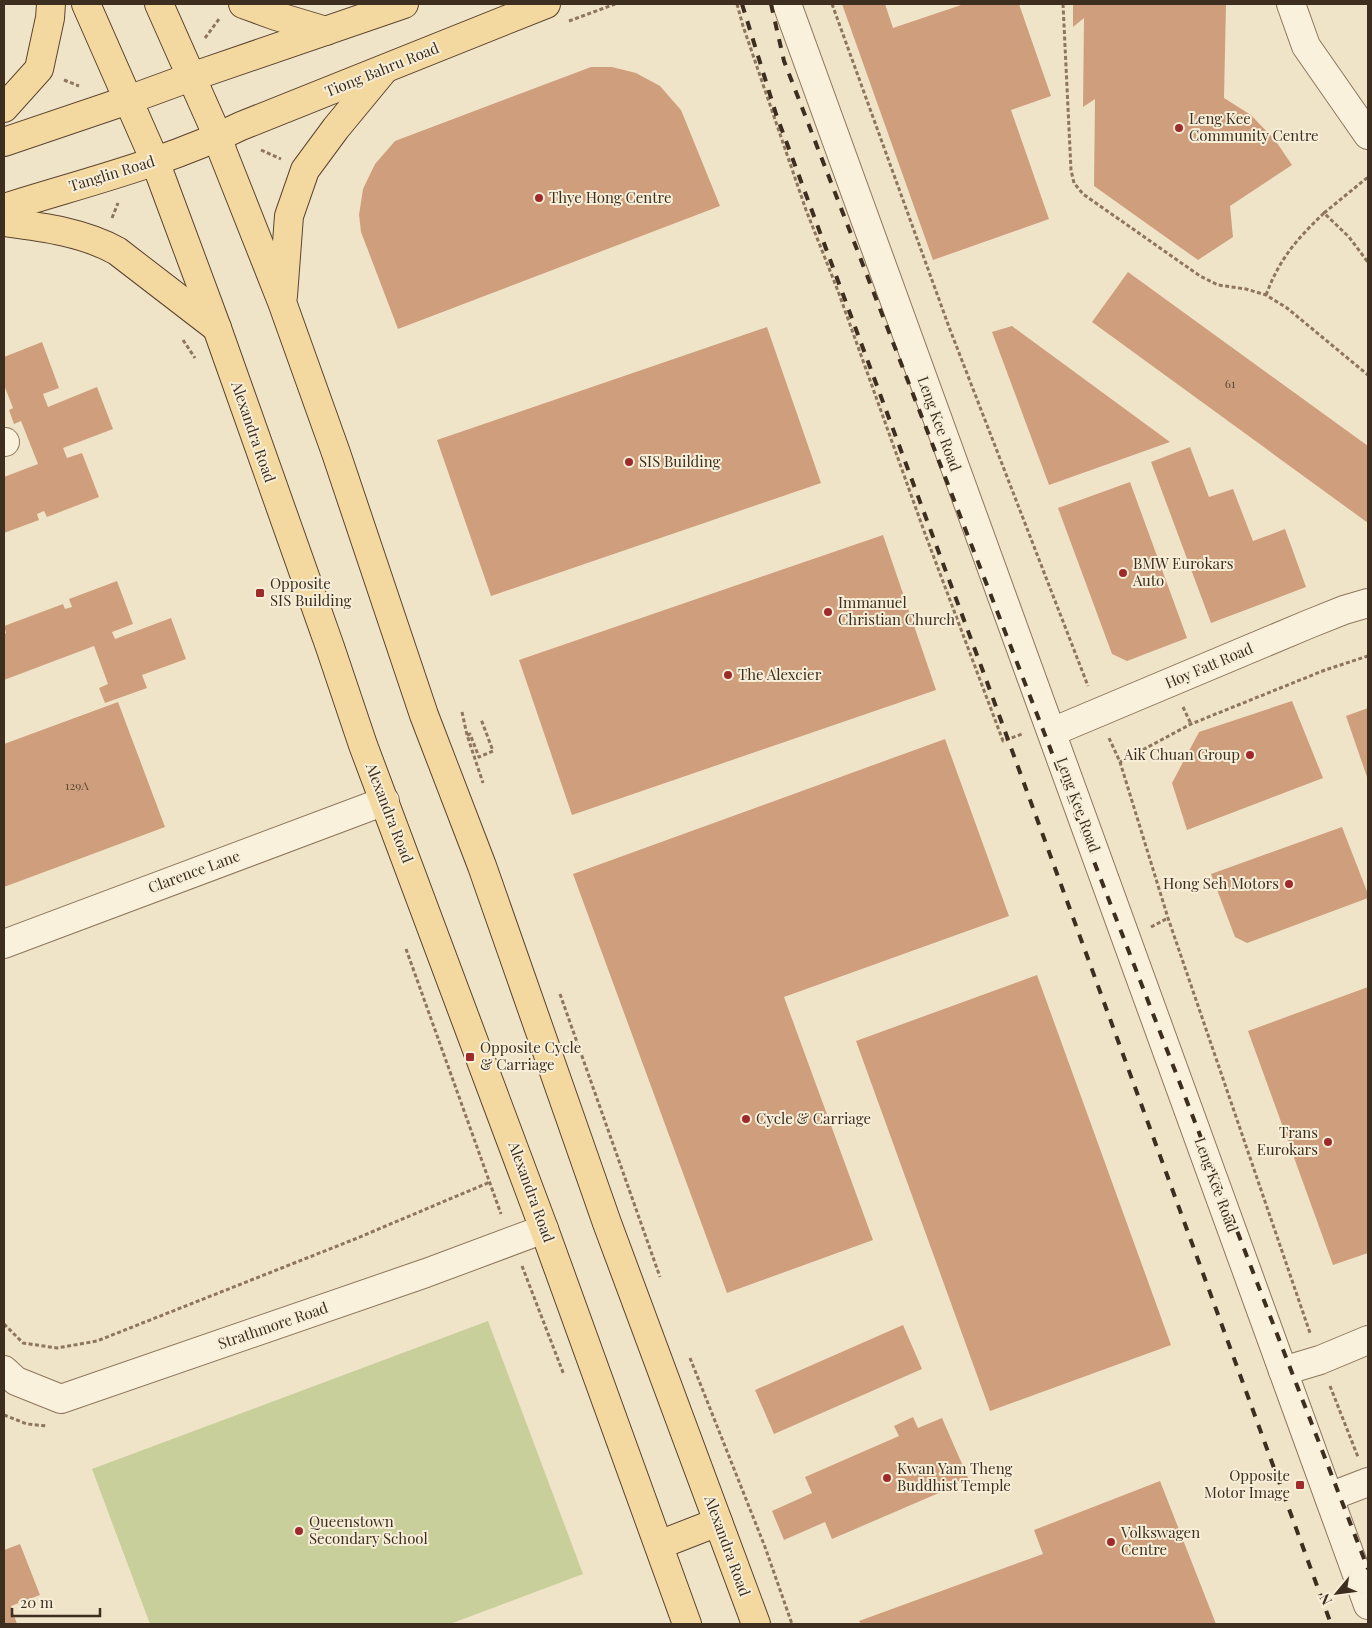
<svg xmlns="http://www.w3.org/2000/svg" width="1372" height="1628" viewBox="0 0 1372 1628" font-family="'Playfair Display',serif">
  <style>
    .green { fill: #c9cf9b }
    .building { fill: #cf9f7d }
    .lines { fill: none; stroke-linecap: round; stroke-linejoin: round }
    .minor-casing { stroke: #8d765c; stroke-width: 30 }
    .major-casing { stroke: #5b4430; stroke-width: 30 }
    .path { stroke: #8d765c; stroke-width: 3; stroke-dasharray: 4 2.5; stroke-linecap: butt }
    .minor { stroke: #faf1dc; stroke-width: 28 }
    .major { stroke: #f3d9a0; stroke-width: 28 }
    .rail { stroke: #3d2e20; stroke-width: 4; stroke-dasharray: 9 9; stroke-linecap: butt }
    .poi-dot { fill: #9e2a2b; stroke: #f7eed8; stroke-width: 2 }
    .labels { text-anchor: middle; stroke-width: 4; stroke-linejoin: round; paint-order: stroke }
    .number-label { font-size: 12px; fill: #624a37 }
    .street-label { font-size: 15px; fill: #3d2e20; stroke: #f7eed8 }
    .poi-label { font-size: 15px; fill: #3d2e20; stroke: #f7eed8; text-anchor: start }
  </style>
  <rect width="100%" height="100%" fill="#f0e4c8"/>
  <path class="green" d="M 488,1321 L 583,1574 L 450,1624 L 150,1624 L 92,1469 Z"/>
  <g class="building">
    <path d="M 842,4 L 885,4 L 893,28 L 964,4 L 1019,4 L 1051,96 L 1011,110 L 1049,219 L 933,260 Z"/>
    <path d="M 1073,4 L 1226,4 L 1224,98 L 1251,115 L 1275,140 L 1292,165 L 1230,206 L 1233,237 L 1198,260 L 1094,186 L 1095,99 L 1083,107 L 1084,18 L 1073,27 Z"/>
    <path d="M 591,67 L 612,67 L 636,73 L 660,86 L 681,110 L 720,206 L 398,329 L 361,232 L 359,215 L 363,189 L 375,164 L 395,141 Z"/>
    <path d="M 1128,272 L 1368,446 L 1368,523 L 1092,322 Z"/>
    <path d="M 1012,326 L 1170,442 L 1049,485 L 992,332 Z"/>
    <path d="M 767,327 L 821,483 L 491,596 L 437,440 Z"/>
    <path d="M 42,342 L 59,388 L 43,394 L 48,407 L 97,387 L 113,429 L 63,448 L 67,458 L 82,453 L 99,497 L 47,517 L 44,511 L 37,514 L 39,520 L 4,533 L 4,477 L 38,464 L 21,421 L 14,424 L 9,410 L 13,408 L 4,385 L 4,357 Z"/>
    <path d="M 1190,447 L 1209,497 L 1233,489 L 1253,541 L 1285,529 L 1306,587 L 1211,623 L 1151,462 Z"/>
    <path d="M 1130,482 L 1187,638 L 1127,661 L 1112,654 L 1058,508 Z"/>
    <path d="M 883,535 L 936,690 L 572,815 L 519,660 Z"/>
    <path d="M 117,581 L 133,624 L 112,632 L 115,639 L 171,618 L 186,659 L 142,675 L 147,688 L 105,703 L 99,688 L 108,684 L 94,646 L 4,680 L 4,634 L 6,633 L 4,626 L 63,604 L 65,609 L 72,607 L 69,599 Z"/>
    <path d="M 1292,701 L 1323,778 L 1187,830 L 1172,783 L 1199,732 Z"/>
    <path d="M 118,702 L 165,827 L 4,887 L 4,744 Z"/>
    <path d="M 1368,708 L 1368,780 L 1346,716 Z"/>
    <path d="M 945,739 L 1009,916 L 784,997 L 873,1240 L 727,1293 L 573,874 Z"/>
    <path d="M 1342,827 L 1368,894 L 1368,898 L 1247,943 L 1235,937 L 1211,874 Z"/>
    <path d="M 1037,975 L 1171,1345 L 990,1411 L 856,1041 Z"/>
    <path d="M 1368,987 L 1368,1253 L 1333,1265 L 1248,1031 Z"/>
    <path d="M 903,1325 L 922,1369 L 774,1434 L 755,1390 Z"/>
    <path d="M 913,1417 L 918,1428 L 942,1418 L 969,1480 L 832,1539 L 825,1522 L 784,1540 L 772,1511 L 812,1493 L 805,1477 L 899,1436 L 894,1426 Z"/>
    <path d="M 1160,1481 L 1216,1624 L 861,1624 L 859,1621 L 1043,1554 L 1034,1530 Z"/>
    <path d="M 20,1544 L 40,1595 L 11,1606 L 17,1624 L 4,1624 L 4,1550 Z"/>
  </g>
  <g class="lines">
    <g class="minor-casing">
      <g id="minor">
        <path d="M 787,4 L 1368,1605"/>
        <path d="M 1291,4 L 1306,46 L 1368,135"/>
        <path d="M 4,442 L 5,442"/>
        <path d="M 1052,732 L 1309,624 L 1344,610 L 1368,603"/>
        <path d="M 4,944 L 385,801"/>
        <path d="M 4,1370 L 16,1381 L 61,1399 L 426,1273 L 544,1229"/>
        <path d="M 1283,1371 L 1320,1360 L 1368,1340"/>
        <path d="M 1329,1497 L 1368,1482"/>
      </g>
    </g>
    <g class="major-casing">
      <g id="major">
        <path d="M 86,4 L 155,161 L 217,328 L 330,647 L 363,745 L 544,1229 L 687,1624"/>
        <path d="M 159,4 L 218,137 L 223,153 L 282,302 L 336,453 L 424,715 L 482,866 L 607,1223 L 756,1624"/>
        <path d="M 243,4 L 276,16 L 326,31"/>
        <path d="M 4,108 L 39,69 L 50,18 L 51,4"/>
        <path d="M 4,142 L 128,100 L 191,77 L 404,4"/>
        <path d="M 4,208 C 83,183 166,163 241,126 L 546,4"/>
        <path d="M 4,222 C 42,227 83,232 117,251 L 217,328"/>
        <path d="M 283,296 L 289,216 L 305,170 L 336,128 L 383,71"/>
        <path d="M 659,1545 L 718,1522"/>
      </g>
    </g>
    <g class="path">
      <path d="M 737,4 L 743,26 L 806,210 L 838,291 L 924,531 L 1003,741 L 1022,734"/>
      <path d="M 832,4 L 949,327 L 1088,686"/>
      <path d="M 1063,4 L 1071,170 L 1074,183 L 1083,194 L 1200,276 L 1218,285 L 1246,289 L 1266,295 L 1287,308 L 1368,375"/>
      <path d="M 569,21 L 615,4"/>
      <path d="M 205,38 L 219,19"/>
      <path d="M 64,80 L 79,86"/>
      <path d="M 261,150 L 281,159"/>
      <path d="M 1324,213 L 1368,177"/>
      <path d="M 112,218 L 118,203"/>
      <path d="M 1266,295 C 1280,258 1296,240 1324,213 L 1349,237 L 1367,261 L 1368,260"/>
      <path d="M 183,340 L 195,358"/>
      <path d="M 1183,707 L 1191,724"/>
      <path d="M 462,712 L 467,735 L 483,783"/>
      <path d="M 467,735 L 470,734 L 479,757 L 493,751 L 481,719"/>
      <path d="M 1109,738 L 1120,762 L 1168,918 L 1310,1333"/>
      <path d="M 1120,762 L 1191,724 L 1325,670 L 1368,656"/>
      <path d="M 1151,927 L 1168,918"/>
      <path d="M 406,949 L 501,1214"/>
      <path d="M 560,994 L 660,1277"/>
      <path d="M 522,1266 L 564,1375"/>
      <path d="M 4,1324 L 23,1343 L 57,1348 L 97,1341 L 355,1239 L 490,1182"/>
      <path d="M 690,1358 L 765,1547 L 792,1624"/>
      <path d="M 1330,1386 L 1358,1457"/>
      <path d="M 4,1415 L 27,1424 L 47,1426"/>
    </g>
    <use href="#minor" class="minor"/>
    <use href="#major" class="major"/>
    <g class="rail">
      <path d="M 742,4 L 776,114 L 987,682 L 1331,1624"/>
      <path d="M 771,4 L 784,61 L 1368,1569"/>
    </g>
  </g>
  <g class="poi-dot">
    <circle cx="1179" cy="128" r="5"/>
    <circle cx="539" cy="198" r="5"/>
    <circle cx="629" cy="462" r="5"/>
    <circle cx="1123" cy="573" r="5"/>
    <rect x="255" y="588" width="10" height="10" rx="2.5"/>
    <circle cx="828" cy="612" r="5"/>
    <circle cx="728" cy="675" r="5"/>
    <circle cx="1250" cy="755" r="5"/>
    <circle cx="1289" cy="884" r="5"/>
    <rect x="465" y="1052" width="10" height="10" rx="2.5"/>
    <circle cx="746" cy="1119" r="5"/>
    <circle cx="1328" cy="1142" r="5"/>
    <circle cx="887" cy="1478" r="5"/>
    <rect x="1295" y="1480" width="10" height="10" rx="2.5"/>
    <circle cx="299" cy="1531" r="5"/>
    <circle cx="1111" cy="1542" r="5"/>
  </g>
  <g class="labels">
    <g class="number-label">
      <text x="1230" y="388">61</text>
      <text x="77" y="790">129A</text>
    </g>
    <g class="street-label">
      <text transform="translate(382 70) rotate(-22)" y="5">Tiong Bahru Road</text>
      <text transform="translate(112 174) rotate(-17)" y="5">Tanglin Road</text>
      <text transform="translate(939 424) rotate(70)" y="5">Leng Kee Road</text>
      <text transform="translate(253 432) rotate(71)" y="5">Alexandra Road</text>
      <text transform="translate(1209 666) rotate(-23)" y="5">Hoy Fatt Road</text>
      <text transform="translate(1078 805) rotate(70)" y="5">Leng Kee Road</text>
      <text transform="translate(389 813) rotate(69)" y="5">Alexandra Road</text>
      <text transform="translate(194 872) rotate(-20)" y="5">Clarence Lane</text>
      <text transform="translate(1216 1185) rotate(70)" y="5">Leng Kee Road</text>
      <text transform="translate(531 1192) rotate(70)" y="5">Alexandra Road</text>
      <text transform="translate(273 1326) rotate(-19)" y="5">Strathmore Road</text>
      <text transform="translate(727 1546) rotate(70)" y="5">Alexandra Road</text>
    </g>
    <g class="poi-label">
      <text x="1189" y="124">Leng Kee<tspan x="1189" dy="17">Community Centre</tspan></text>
      <text x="549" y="203">Thye Hong Centre</text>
      <text x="639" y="467">SIS Building</text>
      <text x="1133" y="569">BMW Eurokars<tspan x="1133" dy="17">Auto</tspan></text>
      <text x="270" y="589">Opposite<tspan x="270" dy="17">SIS Building</tspan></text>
      <text x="838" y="608">Immanuel<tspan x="838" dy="17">Christian Church</tspan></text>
      <text x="738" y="680">The Alexcier</text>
      <text x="1240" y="760" text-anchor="end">Aik Chuan Group</text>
      <text x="1279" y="889" text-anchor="end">Hong Seh Motors</text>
      <text x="480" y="1053">Opposite Cycle<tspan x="480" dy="17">&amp; Carriage</tspan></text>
      <text x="756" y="1124">Cycle &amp; Carriage</text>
      <text x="1318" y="1138" text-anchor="end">Trans<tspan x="1318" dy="17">Eurokars</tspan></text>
      <text x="897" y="1474">Kwan Yam Theng<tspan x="897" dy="17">Buddhist Temple</tspan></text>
      <text x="1290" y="1481" text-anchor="end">Opposite<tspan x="1290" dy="17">Motor Image</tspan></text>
      <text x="309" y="1527">Queenstown<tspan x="309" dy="17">Secondary School</tspan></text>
      <text x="1121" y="1538">Volkswagen<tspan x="1121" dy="17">Centre</tspan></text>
    </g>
  </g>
  <rect width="1372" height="1628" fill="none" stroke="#3d2e20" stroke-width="10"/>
  <g transform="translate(1337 1593) rotate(241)" stroke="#f7eed8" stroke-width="4" paint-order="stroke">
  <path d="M0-4L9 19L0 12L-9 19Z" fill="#3d2e20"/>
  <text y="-8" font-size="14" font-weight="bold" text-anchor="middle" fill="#3d2e20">N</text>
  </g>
  <path d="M12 1608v8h88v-8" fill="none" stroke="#3d2e20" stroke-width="2.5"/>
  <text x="20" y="1608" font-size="15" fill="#3d2e20" stroke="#f7eed8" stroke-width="4" paint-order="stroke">20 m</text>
</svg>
